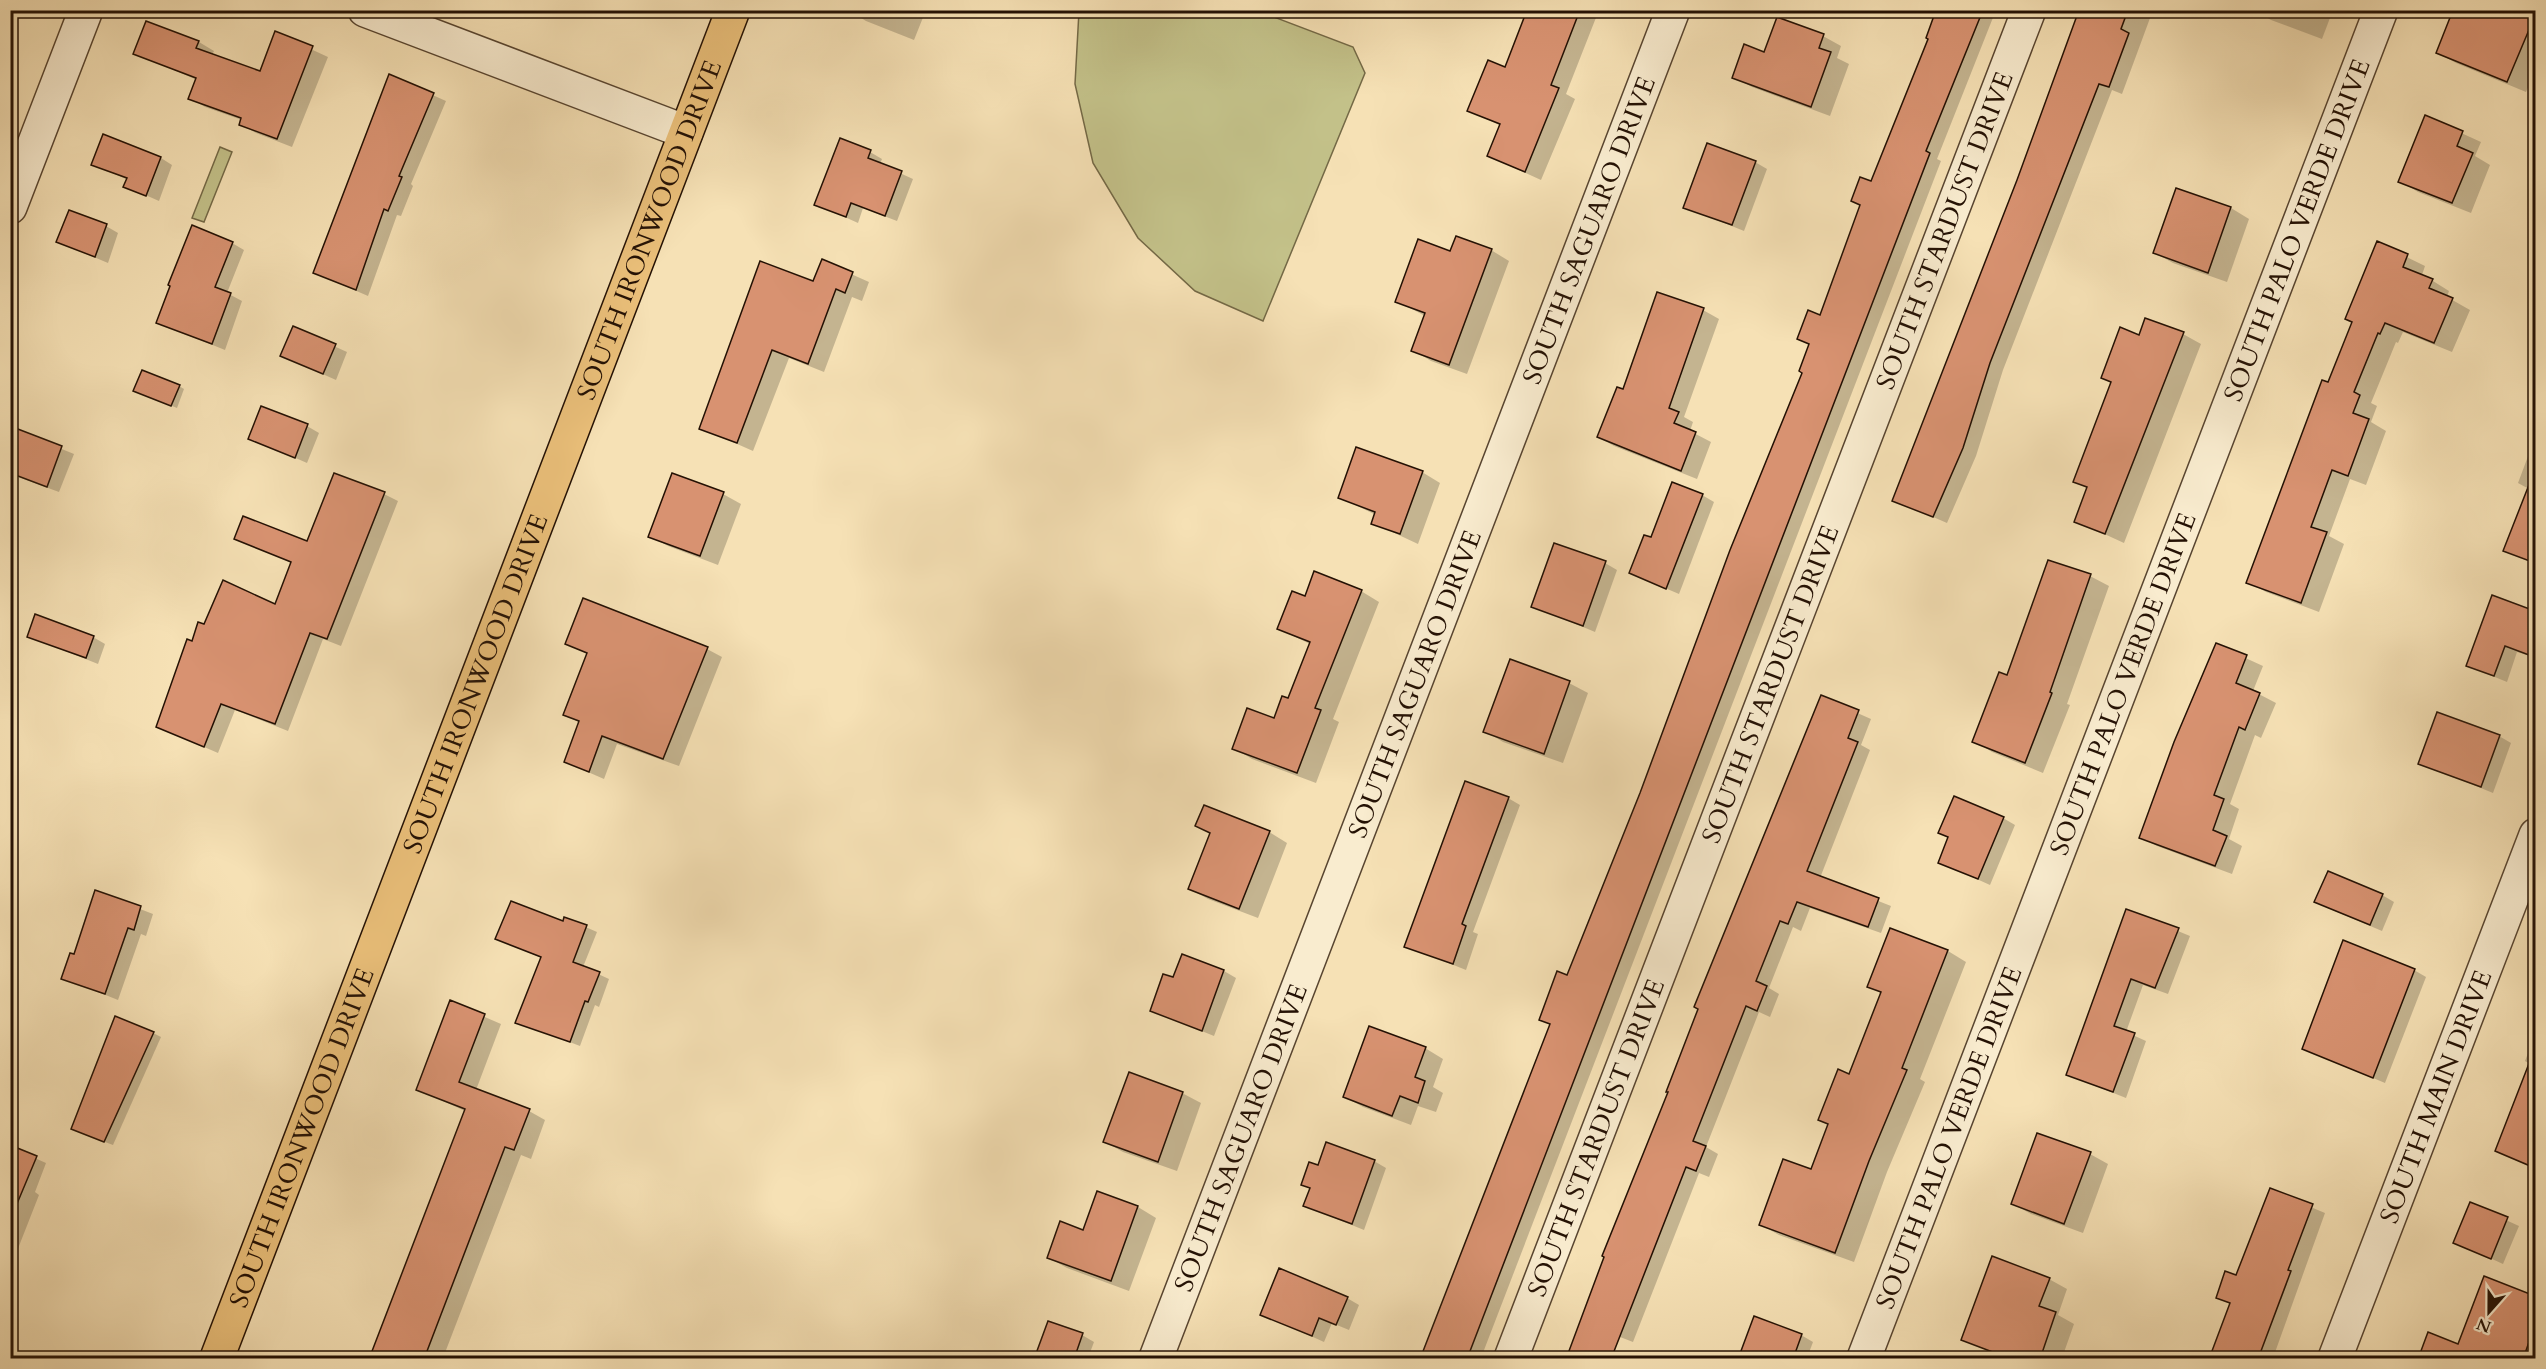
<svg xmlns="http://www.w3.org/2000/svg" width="2546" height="1369" viewBox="0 0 2546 1369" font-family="Cardo,serif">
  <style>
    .green { fill: #c3c189; stroke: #746946; stroke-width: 1.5 }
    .shadow { fill: #0003 }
    .building { fill: #d89271; stroke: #241104; stroke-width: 1.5 }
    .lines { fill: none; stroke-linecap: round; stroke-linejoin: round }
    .minor-casing { stroke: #584530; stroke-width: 36 }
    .primary-casing { stroke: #241104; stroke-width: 36 }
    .minor { stroke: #f9eccf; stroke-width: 33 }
    .primary { stroke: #ebc07a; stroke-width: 33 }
    .labels { text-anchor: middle; stroke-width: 4.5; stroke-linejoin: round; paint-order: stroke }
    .street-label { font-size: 26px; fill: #241104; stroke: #f9eccf }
  </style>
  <rect width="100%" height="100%" fill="#f6e1b5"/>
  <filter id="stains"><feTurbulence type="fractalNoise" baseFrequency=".00333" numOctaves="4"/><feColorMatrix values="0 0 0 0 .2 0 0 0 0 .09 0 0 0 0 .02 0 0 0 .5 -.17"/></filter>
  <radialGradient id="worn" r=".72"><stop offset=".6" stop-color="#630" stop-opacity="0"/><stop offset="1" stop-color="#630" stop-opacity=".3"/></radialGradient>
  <g class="green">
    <path d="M 1079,11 L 1258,11 L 1353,47 L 1365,73 L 1263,321 L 1195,291 L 1138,238 L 1093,163 L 1075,84 Z"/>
    <path d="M 220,147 L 232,152 L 204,222 L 192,218 Z"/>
  </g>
  <g class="shadow">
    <path d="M 848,10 L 926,10 L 914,40 L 866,21 Z"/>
    <path d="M 1529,10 L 1599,10 L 1566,94 L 1575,99 L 1541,180 L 1489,156 L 1501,126 L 1469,110 L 1506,69 Z"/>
    <path d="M 1938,10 L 1996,10 L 1937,159 L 1941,161 L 1481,1358 L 1423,1358 L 1551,1025 L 1540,1019 L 1568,977 L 1804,372 L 1810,345 L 1799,338 L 1821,317 L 1861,206 L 1930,38 Z"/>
    <path d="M 2083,10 L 2153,10 L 2122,94 L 2112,90 L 2003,370 L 1976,456 L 1947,523 L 1894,500 Z"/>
    <path d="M 2254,10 L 2333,10 L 2322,39 L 2271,20 Z"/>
    <path d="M 2533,19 L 2536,21 L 2536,68 L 2526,92 L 2456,63 L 2438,53 Z"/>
    <path d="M 276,33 L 328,57 L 292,147 L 256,133 L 240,124 L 242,120 L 205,107 L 190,98 L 197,80 L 135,53 L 199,42 L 214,51 L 212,55 L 261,73 Z"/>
    <path d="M 1823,36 L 1841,46 L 1837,58 L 1849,64 L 1830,116 L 1752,87 L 1733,77 Z"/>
    <path d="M 390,76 L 446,101 L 411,184 L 413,186 L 401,216 L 397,215 L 368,296 L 315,273 Z"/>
    <path d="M 2426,117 L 2481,142 L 2475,156 L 2490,165 L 2471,213 L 2418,192 L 2400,181 Z"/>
    <path d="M 870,152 L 882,159 L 880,164 L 913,179 L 897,221 L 863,208 L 858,223 L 816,204 Z"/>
    <path d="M 161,158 L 172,165 L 159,201 L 125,186 L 128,180 L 93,164 Z"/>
    <path d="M 1755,162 L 1767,169 L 1744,231 L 1685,207 Z"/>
    <path d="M 2231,208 L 2249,219 L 2227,282 L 2173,263 L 2155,253 Z"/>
    <path d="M 106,226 L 118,233 L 108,263 L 58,242 Z"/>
    <path d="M 232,243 L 244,250 L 227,293 L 242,301 L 225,350 L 158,323 Z"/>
    <path d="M 2378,243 L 2425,266 L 2422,275 L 2430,280 L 2427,295 L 2433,281 L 2449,291 L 2447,297 L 2470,310 L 2452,352 L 2403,332 L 2398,343 L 2396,342 L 2371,403 L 2377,406 L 2371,422 L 2386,431 L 2366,485 L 2350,479 L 2329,536 L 2344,544 L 2319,612 L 2266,592 L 2248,582 L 2353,322 Z"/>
    <path d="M 1491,250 L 1509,261 L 1467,374 L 1431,361 L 1413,350 L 1425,316 L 1397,301 L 1451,253 Z"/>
    <path d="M 822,261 L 869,282 L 862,301 L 852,297 L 824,372 L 789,358 L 753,451 L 701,428 L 814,283 Z"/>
    <path d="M 1703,310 L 1719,319 L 1684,417 L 1693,422 L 1690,431 L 1711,442 L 1697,479 L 1614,446 L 1598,437 L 1624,391 Z"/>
    <path d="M 2536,321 L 2536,342 L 2529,338 Z"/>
    <path d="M 294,328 L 347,352 L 336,380 L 282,356 Z"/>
    <path d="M 2183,334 L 2201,344 L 2124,543 L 2076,521 L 2088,489 L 2075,482 L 2113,383 L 2103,378 Z"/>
    <path d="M 179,386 L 184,389 L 177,408 L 141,393 Z"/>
    <path d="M 307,426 L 319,433 L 307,463 L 250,438 Z"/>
    <path d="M 10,428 L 74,454 L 59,492 L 10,474 Z"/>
    <path d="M 2536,435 L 2536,565 L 2505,550 L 2529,489 L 2518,483 Z"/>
    <path d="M 1422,472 L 1440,483 L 1418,544 L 1373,523 L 1376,515 L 1339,497 Z"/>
    <path d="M 384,494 L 398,501 L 341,646 L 323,639 L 288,731 L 235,710 L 218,753 L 158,727 L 193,643 L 204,626 L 276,606 L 292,563 L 236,538 L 308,543 Z"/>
    <path d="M 723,494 L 741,504 L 718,565 L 668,546 L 650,536 Z"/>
    <path d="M 1702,495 L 1714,502 L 1679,594 L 1630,573 L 1652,539 Z"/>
    <path d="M 10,542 L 17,546 L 10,561 Z"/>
    <path d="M 1605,563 L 1617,570 L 1595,632 L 1533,606 Z"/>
    <path d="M 2090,576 L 2109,586 L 2067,704 L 2070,705 L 2043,773 L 1992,752 L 1974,741 Z"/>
    <path d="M 1361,591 L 1379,602 L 1333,719 L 1339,722 L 1316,783 L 1252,759 L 1234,748 L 1275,720 L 1289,700 L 1310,644 L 1279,629 L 1305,598 Z"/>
    <path d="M 2493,597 L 2536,612 L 2536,658 L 2517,652 L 2507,682 L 2468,666 Z"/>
    <path d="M 28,636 L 93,637 L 105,644 L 98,664 Z"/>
    <path d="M 567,644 L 707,649 L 722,657 L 679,766 L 617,744 L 604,779 L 565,762 L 580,723 L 565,715 L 588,654 Z"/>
    <path d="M 2217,645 L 2263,666 L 2253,691 L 2276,703 L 2261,738 L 2255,735 L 2230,804 L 2239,809 L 2229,839 L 2242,846 L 2232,874 L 2157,846 L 2140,837 Z"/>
    <path d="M 1569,683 L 1588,693 L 1563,763 L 1503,742 L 1485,731 Z"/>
    <path d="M 1821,697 L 1871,719 L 1861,745 L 1870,750 L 1820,878 L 1891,906 L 1881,933 L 1810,908 L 1801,931 L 1793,927 L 1769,988 L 1779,994 L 1770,1017 L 1759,1012 L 1706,1147 L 1718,1154 L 1709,1177 L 1699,1173 L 1633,1342 L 1594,1327 Z"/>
    <path d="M 2499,736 L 2511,743 L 2493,793 L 2420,763 Z"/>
    <path d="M 1508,798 L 1520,805 L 1473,932 L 1478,934 L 1466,970 L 1406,946 Z"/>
    <path d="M 2003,818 L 2015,825 L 1990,885 L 1939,862 L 1950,838 L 1940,832 Z"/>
    <path d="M 1197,826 L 1269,832 L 1287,843 L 1258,918 L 1208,899 L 1190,889 L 1212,834 Z"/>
    <path d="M 96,892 L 153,914 L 146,936 L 141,934 L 118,1000 L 63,978 L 74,956 Z"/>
    <path d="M 2382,895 L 2394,902 L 2382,931 L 2328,908 Z"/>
    <path d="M 2127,910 L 2190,936 L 2168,994 L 2143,985 L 2126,1032 L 2146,1041 L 2126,1098 L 2068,1075 Z"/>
    <path d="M 565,918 L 597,932 L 583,967 L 609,979 L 599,1007 L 595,1005 L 580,1046 L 517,1022 L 542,958 L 497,939 L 564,923 Z"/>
    <path d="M 1948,951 L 1966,962 L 1920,1079 L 1925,1082 L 1887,1172 L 1854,1262 L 1779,1235 L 1761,1225 L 1812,1171 L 1829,1125 L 1819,1119 L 1850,1076 L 1882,994 L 1869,986 Z"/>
    <path d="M 2414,970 L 2426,977 L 2385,1083 L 2304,1049 Z"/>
    <path d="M 1224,971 L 1236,978 L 1214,1036 L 1152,1011 L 1174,979 Z"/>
    <path d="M 450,1002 L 501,1024 L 476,1090 L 529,1111 L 545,1120 L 531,1159 L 521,1155 L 443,1358 L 371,1358 L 465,1111 L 417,1089 Z"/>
    <path d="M 153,1033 L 161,1037 L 113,1145 L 81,1133 Z"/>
    <path d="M 2534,1038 L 2536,1039 L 2536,1169 L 2497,1150 L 2530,1064 L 2525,1061 Z"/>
    <path d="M 1425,1048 L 1443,1059 L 1433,1087 L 1443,1093 L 1436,1112 L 1418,1106 L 1411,1125 L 1363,1107 L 1345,1097 Z"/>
    <path d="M 1182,1093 L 1201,1103 L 1177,1171 L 1123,1152 L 1105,1142 Z"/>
    <path d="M 10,1147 L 46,1163 L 35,1192 L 39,1195 L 10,1269 Z"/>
    <path d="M 2090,1154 L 2108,1164 L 2083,1233 L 2031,1214 L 2013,1204 Z"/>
    <path d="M 1374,1161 L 1386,1168 L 1364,1230 L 1305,1206 L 1311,1189 L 1303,1184 L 1318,1167 Z"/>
    <path d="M 2270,1190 L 2325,1213 L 2273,1358 L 2211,1358 L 2230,1304 L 2217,1297 L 2237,1277 Z"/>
    <path d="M 1098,1193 L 1138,1207 L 1156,1218 L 1129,1291 L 1067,1268 L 1049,1258 L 1084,1231 Z"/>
    <path d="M 2471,1204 L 2519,1226 L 2503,1264 L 2455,1242 Z"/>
    <path d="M 2485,1278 L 2536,1297 L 2536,1358 L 2419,1358 L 2459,1346 Z"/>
    <path d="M 2049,1279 L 2067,1289 L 2058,1315 L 2074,1324 L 2062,1358 L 2004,1358 L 1962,1339 Z"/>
    <path d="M 1347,1298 L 1359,1305 L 1349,1330 L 1332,1323 L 1324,1342 L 1262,1314 Z"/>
    <path d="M 1082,1335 L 1094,1342 L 1088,1358 L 1020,1358 L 1022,1352 L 1036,1357 Z"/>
    <path d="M 1801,1335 L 1813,1342 L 1807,1358 L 1740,1358 Z"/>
  </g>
  <g class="building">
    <path d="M 1527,10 L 1580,10 L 1551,85 L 1559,88 L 1525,172 L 1487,156 L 1500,124 L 1467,111 L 1488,60 L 1505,67 Z"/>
    <path d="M 1936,10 L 1983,10 L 1926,151 L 1930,153 L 1467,1359 L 1420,1359 L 1550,1024 L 1539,1020 L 1557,971 L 1567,975 L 1640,793 L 1730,550 L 1802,373 L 1799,371 L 1809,344 L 1797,339 L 1808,310 L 1820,315 L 1860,205 L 1851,201 L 1860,177 L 1871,181 L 1928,39 L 1926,38 Z"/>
    <path d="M 2079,10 L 2128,10 L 2121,29 L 2129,33 L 2109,87 L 2099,84 L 1990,363 L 1963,448 L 1933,517 L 1892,501 L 2017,180 Z"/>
    <path d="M 2453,10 L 2516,10 L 2534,18 L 2507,82 L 2436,53 Z"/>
    <path d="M 1777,17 L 1824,34 L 1819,48 L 1831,52 L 1811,107 L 1732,78 L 1744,44 L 1764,52 Z"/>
    <path d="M 146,21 L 199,41 L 196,48 L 260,71 L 275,31 L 313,46 L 277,139 L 239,125 L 241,118 L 188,99 L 196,78 L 133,54 Z"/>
    <path d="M 389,74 L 434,93 L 399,176 L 402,177 L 388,211 L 384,209 L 356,290 L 313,273 Z"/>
    <path d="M 2425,115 L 2463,131 L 2457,146 L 2473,153 L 2452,203 L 2398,182 Z"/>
    <path d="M 103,134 L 161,157 L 146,196 L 123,187 L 127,178 L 91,165 Z"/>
    <path d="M 840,138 L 871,150 L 868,158 L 902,171 L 885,216 L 851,203 L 846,217 L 814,205 Z"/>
    <path d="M 1707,143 L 1756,161 L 1732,225 L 1683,208 Z"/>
    <path d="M 2176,188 L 2231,207 L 2208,273 L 2153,253 Z"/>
    <path d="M 69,210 L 107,224 L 95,257 L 56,242 Z"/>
    <path d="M 192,225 L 233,242 L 215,287 L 231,293 L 212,344 L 156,323 L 170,286 L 168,285 Z"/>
    <path d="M 1456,236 L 1492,249 L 1449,365 L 1411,351 L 1425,313 L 1395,302 L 1418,239 L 1450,251 Z"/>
    <path d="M 2377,241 L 2408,254 L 2403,267 L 2433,279 L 2429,288 L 2453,298 L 2434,343 L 2385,323 L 2380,334 L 2378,333 L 2354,392 L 2360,395 L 2353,413 L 2369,419 L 2348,476 L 2332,470 L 2311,527 L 2327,532 L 2301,603 L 2246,583 L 2322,380 L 2328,382 L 2352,322 L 2345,319 Z"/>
    <path d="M 822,259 L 853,272 L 845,293 L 836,289 L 808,364 L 772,350 L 737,443 L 699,429 L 760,261 L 813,281 Z"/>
    <path d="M 1657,292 L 1704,308 L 1669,408 L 1679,412 L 1674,423 L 1696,432 L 1681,471 L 1597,437 L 1617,387 L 1623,389 Z"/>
    <path d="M 2145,318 L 2184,332 L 2105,534 L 2074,522 L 2087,487 L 2073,482 L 2111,382 L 2101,378 L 2120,327 L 2139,335 Z"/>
    <path d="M 293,326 L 336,344 L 323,374 L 280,356 Z"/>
    <path d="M 142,370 L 180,385 L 171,406 L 133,391 Z"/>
    <path d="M 261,406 L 308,424 L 295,458 L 248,439 Z"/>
    <path d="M 10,426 L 62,446 L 47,487 L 10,473 Z"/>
    <path d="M 1356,447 L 1423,471 L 1400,534 L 1371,524 L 1375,512 L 1338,498 Z"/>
    <path d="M 2534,472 L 2535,472 L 2535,563 L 2503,551 Z"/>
    <path d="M 334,473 L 385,492 L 327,639 L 310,633 L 275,724 L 221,704 L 204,747 L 156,727 L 187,639 L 192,641 L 198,622 L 204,624 L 223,580 L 275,604 L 291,562 L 234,539 L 243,516 L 307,541 Z"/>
    <path d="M 672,473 L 724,492 L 700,556 L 648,537 Z"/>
    <path d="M 1672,482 L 1703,494 L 1666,589 L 1629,573 L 1644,535 L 1651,537 Z"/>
    <path d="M 1554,543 L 1606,561 L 1583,626 L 1531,607 Z"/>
    <path d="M 2048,560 L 2091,574 L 2050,692 L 2052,693 L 2025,763 L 1972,742 L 1999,672 L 2007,675 Z"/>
    <path d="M 1314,571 L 1362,590 L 1315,708 L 1321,710 L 1297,773 L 1232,749 L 1247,708 L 1274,718 L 1282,696 L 1288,698 L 1310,642 L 1277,629 L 1292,591 L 1305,596 Z"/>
    <path d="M 2492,595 L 2535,611 L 2535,636 L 2529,655 L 2505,646 L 2494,676 L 2466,666 Z"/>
    <path d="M 583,598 L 708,647 L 663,759 L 602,736 L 589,772 L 564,762 L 579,721 L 563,715 L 587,653 L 565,644 Z"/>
    <path d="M 35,614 L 94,636 L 86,658 L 27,637 Z"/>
    <path d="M 2216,643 L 2247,655 L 2236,683 L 2260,693 L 2245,730 L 2239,727 L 2214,795 L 2224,799 L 2213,830 L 2227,836 L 2215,866 L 2139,838 L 2174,742 Z"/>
    <path d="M 1510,659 L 1570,681 L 1544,754 L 1483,732 Z"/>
    <path d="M 1821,695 L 1859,710 L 1848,738 L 1858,742 L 1807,871 L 1879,898 L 1868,927 L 1797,902 L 1788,924 L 1780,921 L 1756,981 L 1767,986 L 1757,1011 L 1746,1006 L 1693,1141 L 1706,1146 L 1696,1171 L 1686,1167 L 1611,1359 L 1566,1359 L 1604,1257 L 1602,1256 L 1668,1092 L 1666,1092 L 1698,1009 L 1694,1007 Z"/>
    <path d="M 2437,712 L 2500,735 L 2481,787 L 2418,764 Z"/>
    <path d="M 1465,781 L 1509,797 L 1462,924 L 1466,926 L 1453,964 L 1404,947 Z"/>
    <path d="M 1954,796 L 2004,817 L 1978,879 L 1938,863 L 1948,837 L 1938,833 Z"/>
    <path d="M 1204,805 L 1270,831 L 1239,909 L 1188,889 L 1210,833 L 1195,826 Z"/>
    <path d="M 2328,871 L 2383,894 L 2370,925 L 2314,902 Z"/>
    <path d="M 95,890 L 141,906 L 134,930 L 128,928 L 105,994 L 61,979 L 70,953 L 74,954 Z"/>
    <path d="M 511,901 L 563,921 L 564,917 L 587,925 L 573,962 L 600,972 L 588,1002 L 585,1001 L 570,1042 L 515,1023 L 541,957 L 495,939 Z"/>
    <path d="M 2126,909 L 2179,928 L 2155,988 L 2131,979 L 2114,1026 L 2135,1033 L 2113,1092 L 2066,1075 Z"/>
    <path d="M 1890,928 L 1948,950 L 1902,1068 L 1907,1070 L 1869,1161 L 1835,1253 L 1759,1225 L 1783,1159 L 1811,1169 L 1828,1124 L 1818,1120 L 1838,1069 L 1849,1074 L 1881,992 L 1867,987 Z"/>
    <path d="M 2343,940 L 2415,969 L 2373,1078 L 2302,1049 Z"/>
    <path d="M 1182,954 L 1224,970 L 1202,1031 L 1150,1011 L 1163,974 L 1173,977 Z"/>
    <path d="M 450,1000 L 485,1014 L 459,1082 L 530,1109 L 514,1150 L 505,1147 L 424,1359 L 369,1359 L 465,1109 L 416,1090 Z"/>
    <path d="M 115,1016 L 154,1032 L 104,1142 L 71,1129 Z"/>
    <path d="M 1369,1026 L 1426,1047 L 1415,1077 L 1425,1081 L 1418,1103 L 1400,1096 L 1392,1116 L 1343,1097 Z"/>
    <path d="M 2535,1048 L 2535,1168 L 2495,1151 Z"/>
    <path d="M 1129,1072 L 1183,1092 L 1158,1162 L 1103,1142 Z"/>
    <path d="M 2037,1133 L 2091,1152 L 2064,1224 L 2011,1204 Z"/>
    <path d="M 1326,1142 L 1375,1160 L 1352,1224 L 1303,1206 L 1310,1188 L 1301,1185 L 1309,1162 L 1318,1165 Z"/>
    <path d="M 10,1145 L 37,1156 L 11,1218 L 10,1218 Z"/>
    <path d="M 2270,1188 L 2313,1204 L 2288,1270 L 2291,1271 L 2258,1359 L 2209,1359 L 2230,1303 L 2216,1298 L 2225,1271 L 2236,1275 Z"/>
    <path d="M 1097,1191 L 1138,1206 L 1111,1281 L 1047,1258 L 1060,1221 L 1083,1230 Z"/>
    <path d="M 2470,1202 L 2508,1217 L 2491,1259 L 2453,1243 Z"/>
    <path d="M 1992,1256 L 2050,1278 L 2039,1306 L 2056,1312 L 2040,1359 L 2011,1359 L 1961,1340 Z"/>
    <path d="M 1279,1268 L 1348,1297 L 1336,1325 L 1319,1318 L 1312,1336 L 1260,1315 Z"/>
    <path d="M 2484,1276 L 2535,1296 L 2535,1325 L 2523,1359 L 2418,1359 L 2428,1332 L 2458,1344 Z"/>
    <path d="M 1754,1316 L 1802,1334 L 1793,1359 L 1738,1359 Z"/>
    <path d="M 1048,1321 L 1083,1333 L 1074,1359 L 1034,1359 Z"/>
  </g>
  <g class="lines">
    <g class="minor-casing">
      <g id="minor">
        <path d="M 365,10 L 686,132"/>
        <path d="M 10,207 L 86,10"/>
        <path id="s1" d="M 1156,1358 L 1673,10"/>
        <path id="s2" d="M 1511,1358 L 2029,10"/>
        <path id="s3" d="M 1864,1358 L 2381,10"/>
        <path id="s4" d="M 2335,1358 L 2536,835"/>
      </g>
    </g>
    <g class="primary-casing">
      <g id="primary">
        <path id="s5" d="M 217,1358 L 733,10"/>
      </g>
    </g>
    <use href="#minor" class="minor"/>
    <use href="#primary" class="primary"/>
  </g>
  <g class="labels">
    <g class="street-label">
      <text dy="9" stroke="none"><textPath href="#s5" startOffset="1208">SOUTH IRONWOOD DRIVE</textPath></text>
      <text dy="9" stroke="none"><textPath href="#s1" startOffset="1208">SOUTH SAGUARO DRIVE</textPath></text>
      <text dy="9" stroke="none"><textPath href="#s2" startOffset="1208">SOUTH STARDUST DRIVE</textPath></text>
      <text dy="9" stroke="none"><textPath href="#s3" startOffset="1208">SOUTH PALO VERDE DRIVE</textPath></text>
      <text dy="9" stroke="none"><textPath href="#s5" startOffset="722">SOUTH IRONWOOD DRIVE</textPath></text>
      <text dy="9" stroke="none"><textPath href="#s1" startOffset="722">SOUTH SAGUARO DRIVE</textPath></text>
      <text dy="9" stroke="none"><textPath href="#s2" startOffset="722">SOUTH STARDUST DRIVE</textPath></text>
      <text dy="9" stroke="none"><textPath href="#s3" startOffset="722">SOUTH PALO VERDE DRIVE</textPath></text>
      <text dy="9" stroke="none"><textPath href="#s4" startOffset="280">SOUTH MAIN DRIVE</textPath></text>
      <text dy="9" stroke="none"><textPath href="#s5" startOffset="236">SOUTH IRONWOOD DRIVE</textPath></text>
      <text dy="9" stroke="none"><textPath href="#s1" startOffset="236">SOUTH SAGUARO DRIVE</textPath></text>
      <text dy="9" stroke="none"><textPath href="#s2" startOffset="236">SOUTH STARDUST DRIVE</textPath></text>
      <text dy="9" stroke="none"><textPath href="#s3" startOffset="236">SOUTH PALO VERDE DRIVE</textPath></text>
    </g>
  </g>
  <rect width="2546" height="1369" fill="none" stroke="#f6e1b5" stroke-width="36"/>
  <rect x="12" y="12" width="2522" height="1345" fill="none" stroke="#241104" stroke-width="3"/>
  <rect x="18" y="18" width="2510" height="1333" fill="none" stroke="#241104" stroke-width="1.5"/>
  <g transform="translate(2489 1312) rotate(201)" stroke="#f9eccf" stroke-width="4.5" paint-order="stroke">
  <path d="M0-4.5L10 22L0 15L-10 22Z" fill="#241104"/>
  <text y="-9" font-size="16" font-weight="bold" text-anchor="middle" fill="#241104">N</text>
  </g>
  <rect width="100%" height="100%" filter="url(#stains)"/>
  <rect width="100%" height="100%" fill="url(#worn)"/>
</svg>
